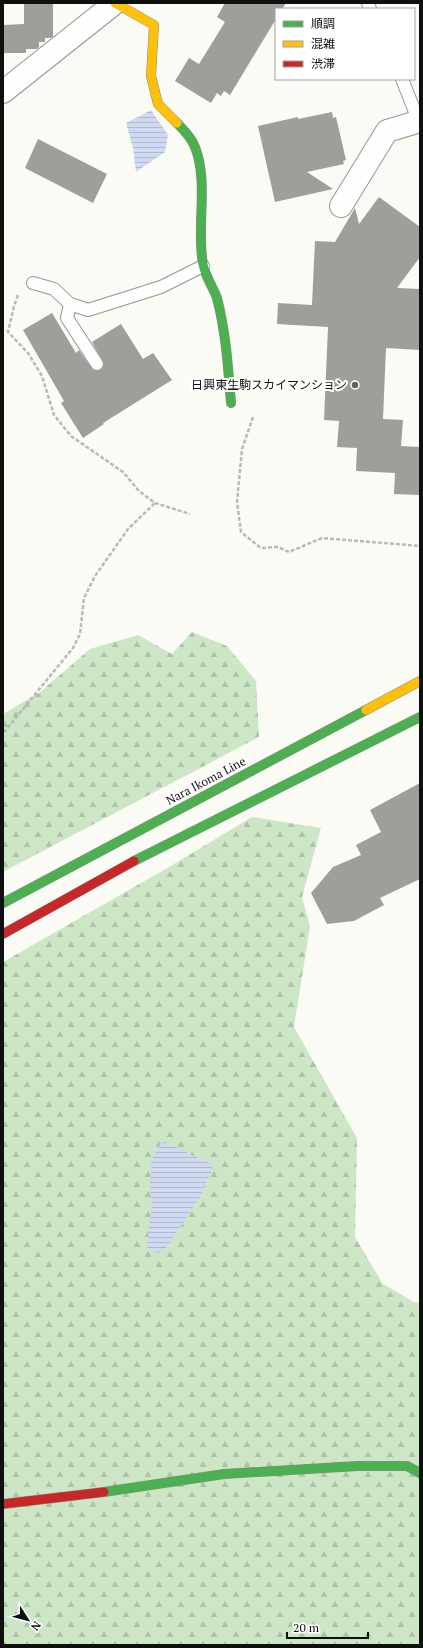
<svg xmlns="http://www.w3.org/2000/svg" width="423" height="1648" viewBox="0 0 423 1648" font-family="'PT Serif','Noto Sans JP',serif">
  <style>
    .forest { fill: url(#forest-firs) }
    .water { fill: url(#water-rules) }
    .building { fill: #9e9e9a }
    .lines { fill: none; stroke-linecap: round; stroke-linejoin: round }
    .lane-casing { stroke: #959593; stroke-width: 14 }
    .street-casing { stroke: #959593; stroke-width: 24 }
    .fast-casing { stroke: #8b8c89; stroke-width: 10 }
    .slow-casing { stroke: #8b8c89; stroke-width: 10 }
    .jam-casing { stroke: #8b8c89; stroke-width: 10 }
    .path { stroke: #b9b9b8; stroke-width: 2.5; stroke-dasharray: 4 2; stroke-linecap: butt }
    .lane { stroke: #fefefe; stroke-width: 12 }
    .street { stroke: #fefefe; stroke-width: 22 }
    .fast { stroke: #4caf50; stroke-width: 9 }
    .slow { stroke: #ffc107; stroke-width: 9 }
    .jam { stroke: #c62828; stroke-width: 9 }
    .poi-dot { fill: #616260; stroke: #fff; stroke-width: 1.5 }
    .labels { text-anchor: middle; stroke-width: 4; stroke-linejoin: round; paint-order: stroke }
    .poi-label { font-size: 12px; fill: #0f0f0f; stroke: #fff; text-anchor: end }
    .street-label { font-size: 12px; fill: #0f0f0f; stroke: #fff }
  </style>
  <defs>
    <pattern id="forest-firs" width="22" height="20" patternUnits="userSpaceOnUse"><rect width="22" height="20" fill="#cce6c6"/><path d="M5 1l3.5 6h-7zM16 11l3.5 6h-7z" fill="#aec4a9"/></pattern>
    <pattern id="water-rules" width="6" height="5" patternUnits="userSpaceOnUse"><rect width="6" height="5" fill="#cfd9f2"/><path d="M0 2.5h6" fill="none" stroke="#b1b9ce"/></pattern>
  </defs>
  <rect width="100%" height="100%" fill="#fafbf5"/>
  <g class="forest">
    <path d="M 192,632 L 227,646 L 256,681 L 259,737 L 3,872 L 3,714 L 39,693 L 90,649 L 138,635 L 172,654 Z"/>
    <path d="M 252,817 L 321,828 L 302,897 L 310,926 L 294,1027 L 357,1138 L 355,1237 L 383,1284 L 414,1302 L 420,1303 L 420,1645 L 3,1645 L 3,962 L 169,867 Z"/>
  </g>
  <g class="water">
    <path d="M 151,110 L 168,135 L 165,152 L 136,172 L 133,148 L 126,123 Z"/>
    <path d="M 165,1142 L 211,1164 L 212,1170 L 199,1198 L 167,1247 L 158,1253 L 151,1251 L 147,1247 L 152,1203 L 150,1184 L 152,1160 L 161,1143 Z"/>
  </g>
  <g class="building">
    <path d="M 24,3 L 53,3 L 53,37 L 50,38 L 45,38 L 45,42 L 39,42 L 39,47 L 37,49 L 26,49 L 26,53 L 3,53 L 3,25 L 24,24 Z"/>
    <path d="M 225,3 L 286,3 L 282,9 L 276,9 L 276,19 L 230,95 L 224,91 L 221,96 L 217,93 L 211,103 L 175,81 L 189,58 L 199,64 L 225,22 L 217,17 Z"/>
    <path d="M 332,112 L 333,118 L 336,117 L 346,160 L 343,161 L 344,164 L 307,172 L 333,189 L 275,202 L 258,126 L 298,117 L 298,119 Z"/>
    <path d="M 38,139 L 107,174 L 93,203 L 25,168 Z"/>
    <path d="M 379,197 L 420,227 L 420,257 L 397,288 L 420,289 L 420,350 L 386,348 L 383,419 L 403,420 L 401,446 L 420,447 L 420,495 L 394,494 L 395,473 L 356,471 L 357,448 L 337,447 L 339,421 L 324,420 L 328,327 L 277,324 L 278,303 L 312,305 L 315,241 L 335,242 L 355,208 L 359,224 Z"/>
    <path d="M 52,313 L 76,353 L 79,350 L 93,370 L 101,370 L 104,364 L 92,342 L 121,324 L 143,359 L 153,353 L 172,380 L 103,423 L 104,424 L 83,438 L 61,403 L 64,401 L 23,330 Z"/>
    <path d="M 420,783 L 420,879 L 380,898 L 384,905 L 354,921 L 327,924 L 311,893 L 333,867 L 361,855 L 356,845 L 381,832 L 370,810 Z"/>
  </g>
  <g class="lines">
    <g class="lane-casing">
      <g id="lane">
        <path d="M 368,3 L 370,9"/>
        <path d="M 402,79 L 419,122"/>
        <path d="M 33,283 L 54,289 L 70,304 L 88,310 L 161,287 L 203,266"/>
        <path d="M 70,304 L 67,318 L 97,364"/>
      </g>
    </g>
    <g class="street-casing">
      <g id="street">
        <path d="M 3,92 L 115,3"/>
        <path d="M 341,206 L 387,131 L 420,121"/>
      </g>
    </g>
    <g class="fast-casing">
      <g id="fast">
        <path d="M 177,123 C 183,129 192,139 195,147 C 209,183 196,227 203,264 C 205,276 213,287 217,298 C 226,333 228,367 231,403"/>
        <path d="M 134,861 L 420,717"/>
        <path d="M 3,903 L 366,710"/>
        <path d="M 104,1492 L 224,1474 L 358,1466 L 407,1466 L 420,1473"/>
      </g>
    </g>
    <g class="slow-casing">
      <g id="slow">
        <path d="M 115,3 L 154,25 L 151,76 L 158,104 L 177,123"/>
        <path d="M 366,710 L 420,681"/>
      </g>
    </g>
    <g class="jam-casing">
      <g id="jam">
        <path d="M 3,934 L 134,861"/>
        <path d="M 3,1504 L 104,1492"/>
      </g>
    </g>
    <g class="path">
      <path d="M 18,295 L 14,306 L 8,332 L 28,353 L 42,376 L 54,415 L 71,436 L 123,472 L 139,491 L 155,503 L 190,514"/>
      <path d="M 253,417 L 242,449 L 237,502 L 241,532 L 261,548 L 278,547 L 289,552 L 322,538 L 420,546"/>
      <path d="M 3,731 L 5,731 L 73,648 L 80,634 L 84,598 L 95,576 L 128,529 L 155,503"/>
    </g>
    <use href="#lane" class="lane"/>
    <use href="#street" class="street"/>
    <use href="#fast" class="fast"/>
    <use href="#slow" class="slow"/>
    <use href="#jam" class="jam"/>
  </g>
  <circle class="poi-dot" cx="355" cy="385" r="4"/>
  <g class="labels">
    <g class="poi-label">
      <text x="347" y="389">日興東生駒スカイマンション</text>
    </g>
    <g class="street-label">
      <text transform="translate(206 781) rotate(-28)" y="4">Nara Ikoma Line</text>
    </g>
  </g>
  <rect width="423" height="1648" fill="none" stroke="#0f0f0f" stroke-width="8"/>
  <rect x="275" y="8" width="140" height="72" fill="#ffffff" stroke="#9f9f9f"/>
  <rect x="283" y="21" width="20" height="6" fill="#4caf50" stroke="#9f9f9f"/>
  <text x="311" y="28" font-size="12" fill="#0f0f0f">順調</text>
  <rect x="283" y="41" width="20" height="6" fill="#ffc107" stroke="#9f9f9f"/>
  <text x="311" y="48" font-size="12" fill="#0f0f0f">混雑</text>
  <rect x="283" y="61" width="20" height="6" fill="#c62828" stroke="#9f9f9f"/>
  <text x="311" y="68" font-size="12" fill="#0f0f0f">渋滞</text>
  <g transform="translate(28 1620) rotate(126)" stroke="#ffffff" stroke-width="3" paint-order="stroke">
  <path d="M0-3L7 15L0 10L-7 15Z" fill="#0f0f0f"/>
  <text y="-6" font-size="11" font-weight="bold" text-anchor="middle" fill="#0f0f0f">N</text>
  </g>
  <path d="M287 1632v6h81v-6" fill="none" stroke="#0f0f0f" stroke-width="2"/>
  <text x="293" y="1632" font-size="12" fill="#0f0f0f" stroke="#ffffff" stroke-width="3" paint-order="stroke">20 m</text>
</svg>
